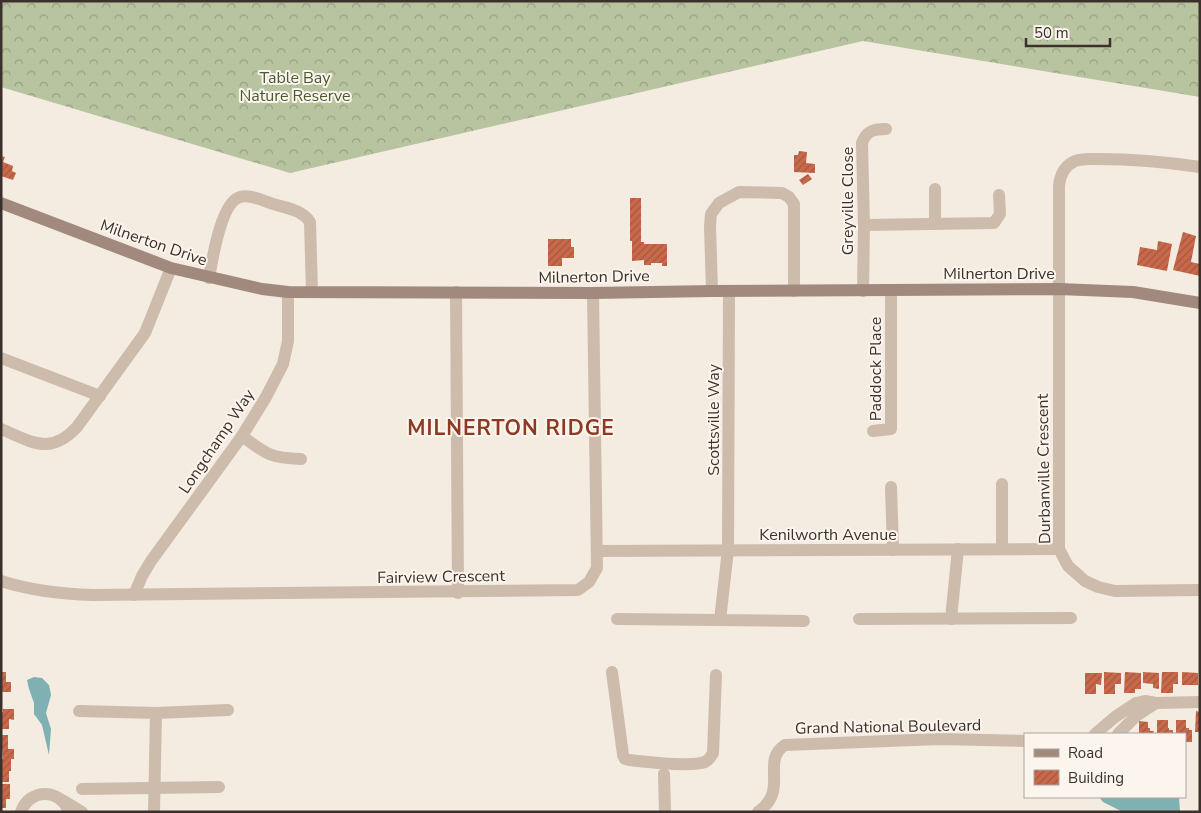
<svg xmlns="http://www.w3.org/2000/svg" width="1201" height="813" viewBox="0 0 1201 813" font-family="'Nunito Sans',sans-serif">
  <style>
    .forest { fill: url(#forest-crowns) }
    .water { fill: #7fb0b2 }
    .building { fill: url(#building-hatch) }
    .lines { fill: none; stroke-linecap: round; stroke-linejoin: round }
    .street { stroke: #cdbbac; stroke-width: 12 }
    .secondary { stroke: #a18a7d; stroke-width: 12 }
    .labels { text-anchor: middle; stroke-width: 4; stroke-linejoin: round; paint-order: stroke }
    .park-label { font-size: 16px; fill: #4a5a2e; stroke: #fbf5ee }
    .street-label { font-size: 16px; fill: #3b302b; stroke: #fbf5ee }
    .district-label { font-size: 21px; font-weight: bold; letter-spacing: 1px; fill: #8c3b22; stroke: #fbf5ee }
  </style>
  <defs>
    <pattern id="forest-crowns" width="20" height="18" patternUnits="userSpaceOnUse" patternTransform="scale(1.25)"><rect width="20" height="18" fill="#b8c4a0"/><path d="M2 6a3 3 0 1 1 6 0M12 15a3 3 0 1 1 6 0" fill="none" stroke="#97a083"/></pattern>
    <pattern id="building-hatch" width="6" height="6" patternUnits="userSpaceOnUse" patternTransform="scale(1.25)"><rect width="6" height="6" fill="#c8694b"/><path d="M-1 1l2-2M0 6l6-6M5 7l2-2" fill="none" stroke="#a4573f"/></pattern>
  </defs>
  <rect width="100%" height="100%" fill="#f4ebe1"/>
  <path class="forest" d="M 1,1 L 1200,1 L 1200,97 L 863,41 L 290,173 L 1,87 Z"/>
  <g class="water">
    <path d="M 34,677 L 42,678 L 49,685 L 51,695 L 46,713 L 51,729 L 49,755 L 42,725 L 34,714 L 34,703 L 29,689 L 27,680 Z"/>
    <path d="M 1099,797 L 1179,797 L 1180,812 L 1123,812 L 1103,802 Z"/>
  </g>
  <g class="building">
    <path d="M 799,151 L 807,152 L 806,163 L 815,164 L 815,173 L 794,172 L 794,155 L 798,155 Z"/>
    <path d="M 1,156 L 5,157 L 3,162 L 13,166 L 12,171 L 16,173 L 13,180 L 1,176 Z"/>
    <path d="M 808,174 L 812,179 L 803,185 L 799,180 Z"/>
    <path d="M 630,198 L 641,198 L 641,242 L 644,242 L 644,244 L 667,244 L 667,266 L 662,266 L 662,263 L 651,263 L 651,265 L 644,265 L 644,260 L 632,261 L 632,241 L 630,241 Z"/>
    <path d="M 1183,232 L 1196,236 L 1191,262 L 1200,264 L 1200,276 L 1173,270 Z"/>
    <path d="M 548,239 L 571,239 L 571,247 L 574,247 L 574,258 L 562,258 L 562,266 L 548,266 Z"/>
    <path d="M 1158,241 L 1172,244 L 1167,271 L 1137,265 L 1140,247 L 1157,250 Z"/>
    <path d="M 1,672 L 6,672 L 6,682 L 11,682 L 11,692 L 1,692 Z"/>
    <path d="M 1104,672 L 1121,673 L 1121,684 L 1115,684 L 1115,694 L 1104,694 Z"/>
    <path d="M 1125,672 L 1141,673 L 1141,689 L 1135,689 L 1135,693 L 1124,693 Z"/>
    <path d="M 1143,672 L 1159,673 L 1159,689 L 1153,688 L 1153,684 L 1143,683 Z"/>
    <path d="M 1162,672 L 1178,672 L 1178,684 L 1173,684 L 1173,693 L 1161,693 Z"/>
    <path d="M 1182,672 L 1198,673 L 1198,685 L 1182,685 Z"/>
    <path d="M 1085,673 L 1102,673 L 1101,685 L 1096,684 L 1096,694 L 1085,694 Z"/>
    <path d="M 3,709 L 14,709 L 14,720 L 9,719 L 9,729 L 1,729 L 1,712 L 3,712 Z"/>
    <path d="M 1196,711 L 1200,712 L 1200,732 L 1195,732 Z"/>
    <path d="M 1157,720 L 1168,720 L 1168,728 L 1169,728 L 1169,730 L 1173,730 L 1173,734 L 1157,734 Z"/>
    <path d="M 1176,720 L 1186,720 L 1186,728 L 1189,728 L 1189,730 L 1192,730 L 1192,742 L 1185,742 L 1185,734 L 1176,734 Z"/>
    <path d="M 1139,721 L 1148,722 L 1148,728 L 1150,728 L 1150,731 L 1154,731 L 1153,734 L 1139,734 Z"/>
    <path d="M 1,735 L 8,735 L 8,749 L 14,749 L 14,759 L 11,759 L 11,771 L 9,771 L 9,782 L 1,782 L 1,759 L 3,759 Z"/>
    <path d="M 1,784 L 10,784 L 10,799 L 6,799 L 6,808 L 1,808 Z"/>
  </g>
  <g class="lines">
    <g class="street">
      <path d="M 1200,167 C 1166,162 1132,159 1098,159 C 1091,159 1082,158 1075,161 C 1064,166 1060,175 1059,186 L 1059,549 L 1068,566 L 1085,581 L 1098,587 L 1115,591 L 1200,590"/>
      <path d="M 935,189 L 935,224"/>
      <path d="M 864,225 L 994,223 L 1000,214 L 999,195"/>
      <path d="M 209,278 C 212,261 221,202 240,197 C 250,194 264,201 273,204 C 287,208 302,210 310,222 L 312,292"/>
      <path d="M 712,291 L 710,226 L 711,214 L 719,203 L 739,192 L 782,193 L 789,197 L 794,204 L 794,291"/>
      <path d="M 729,291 L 728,550 L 720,620 L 804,621"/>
      <path d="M 863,291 L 864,225 L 862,143 C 866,131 874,129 886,129"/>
      <path d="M 456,292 L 458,593"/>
      <path d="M 1,358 L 100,396"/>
      <path d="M 1,429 C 32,442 50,456 77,427 L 145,333 L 171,268"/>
      <path d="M 873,431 L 891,429 L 891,290"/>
      <path d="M 242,436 C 266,454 270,458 301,459"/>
      <path d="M 891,487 L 893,550"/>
      <path d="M 1002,549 L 1002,484"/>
      <path d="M 597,551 L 1059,549"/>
      <path d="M 1,581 C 32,591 61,594 93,595 L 578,590 L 589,582 L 597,568 L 593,293"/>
      <path d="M 134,595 L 142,576 L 151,561 L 242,436 L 266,397 L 283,364 L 288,341 L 288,292"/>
      <path d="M 617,619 L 720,620"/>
      <path d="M 859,619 L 1071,618"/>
      <path d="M 951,619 L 958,549"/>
      <path d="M 612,672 L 623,755 L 625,759 L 629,760 C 646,762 691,767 705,762 C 709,760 711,757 713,753 L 716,675"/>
      <path d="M 79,711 L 156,713 L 228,710"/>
      <path d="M 1095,734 L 1115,717 L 1136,703 L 1145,701 L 1156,703 L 1200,702"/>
      <path d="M 1118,734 L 1136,716 L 1156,703"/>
      <path d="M 664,774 L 665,812"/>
      <path d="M 82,789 L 219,787"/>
      <path d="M 64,801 L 82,812"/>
      <path d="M 21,812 C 29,788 61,788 69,812"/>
      <path d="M 154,812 L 156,713"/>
      <path d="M 758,812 C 790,790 760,761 785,745 L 940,739 L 1025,741"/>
    </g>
    <path class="secondary" d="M 1,203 L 171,268 L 262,289 L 288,292 L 593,293 L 712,291 L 1059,289 L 1133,292 L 1200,303"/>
  </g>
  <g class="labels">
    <g class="park-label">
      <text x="295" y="83">Table Bay<tspan x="295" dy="18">Nature Reserve</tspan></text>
    </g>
    <g class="street-label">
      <text transform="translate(847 201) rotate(-90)" y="6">Greyville Close</text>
      <text transform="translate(154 242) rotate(19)" y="6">Milnerton Drive</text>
      <text x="999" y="279">Milnerton Drive</text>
      <text transform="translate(594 276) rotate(-1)" y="6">Milnerton Drive</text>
      <text transform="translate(875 369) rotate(-90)" y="6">Paddock Place</text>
      <text transform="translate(713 420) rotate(-90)" y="6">Scottsville Way</text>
      <text transform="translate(216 441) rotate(-56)" y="6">Longchamp Way</text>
      <text transform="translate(1043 469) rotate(-91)" y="6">Durbanville Crescent</text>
      <text x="828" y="540">Kenilworth Avenue</text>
      <text transform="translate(441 576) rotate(-1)" y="6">Fairview Crescent</text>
      <text transform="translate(888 726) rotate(-1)" y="6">Grand National Boulevard</text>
    </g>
    <g class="district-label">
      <text x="511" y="435">MILNERTON RIDGE</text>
    </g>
  </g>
  <rect width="1201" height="813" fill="none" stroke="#3b302b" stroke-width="5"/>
  <rect x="1024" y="733" width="162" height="65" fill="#fbf5ee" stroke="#aea6a0"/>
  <rect x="1034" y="749" width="25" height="8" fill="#a18a7d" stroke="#aea6a0"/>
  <text x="1068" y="758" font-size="15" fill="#3b302b">Road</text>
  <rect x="1034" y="770" width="25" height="15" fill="url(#building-hatch)" stroke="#aea6a0"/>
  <text x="1068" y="783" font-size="15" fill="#3b302b">Building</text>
  <path d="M1026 38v8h84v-8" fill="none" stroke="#3b302b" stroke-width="2.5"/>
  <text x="1034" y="38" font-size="15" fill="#3b302b" stroke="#fbf5ee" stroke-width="4" paint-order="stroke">50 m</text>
</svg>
